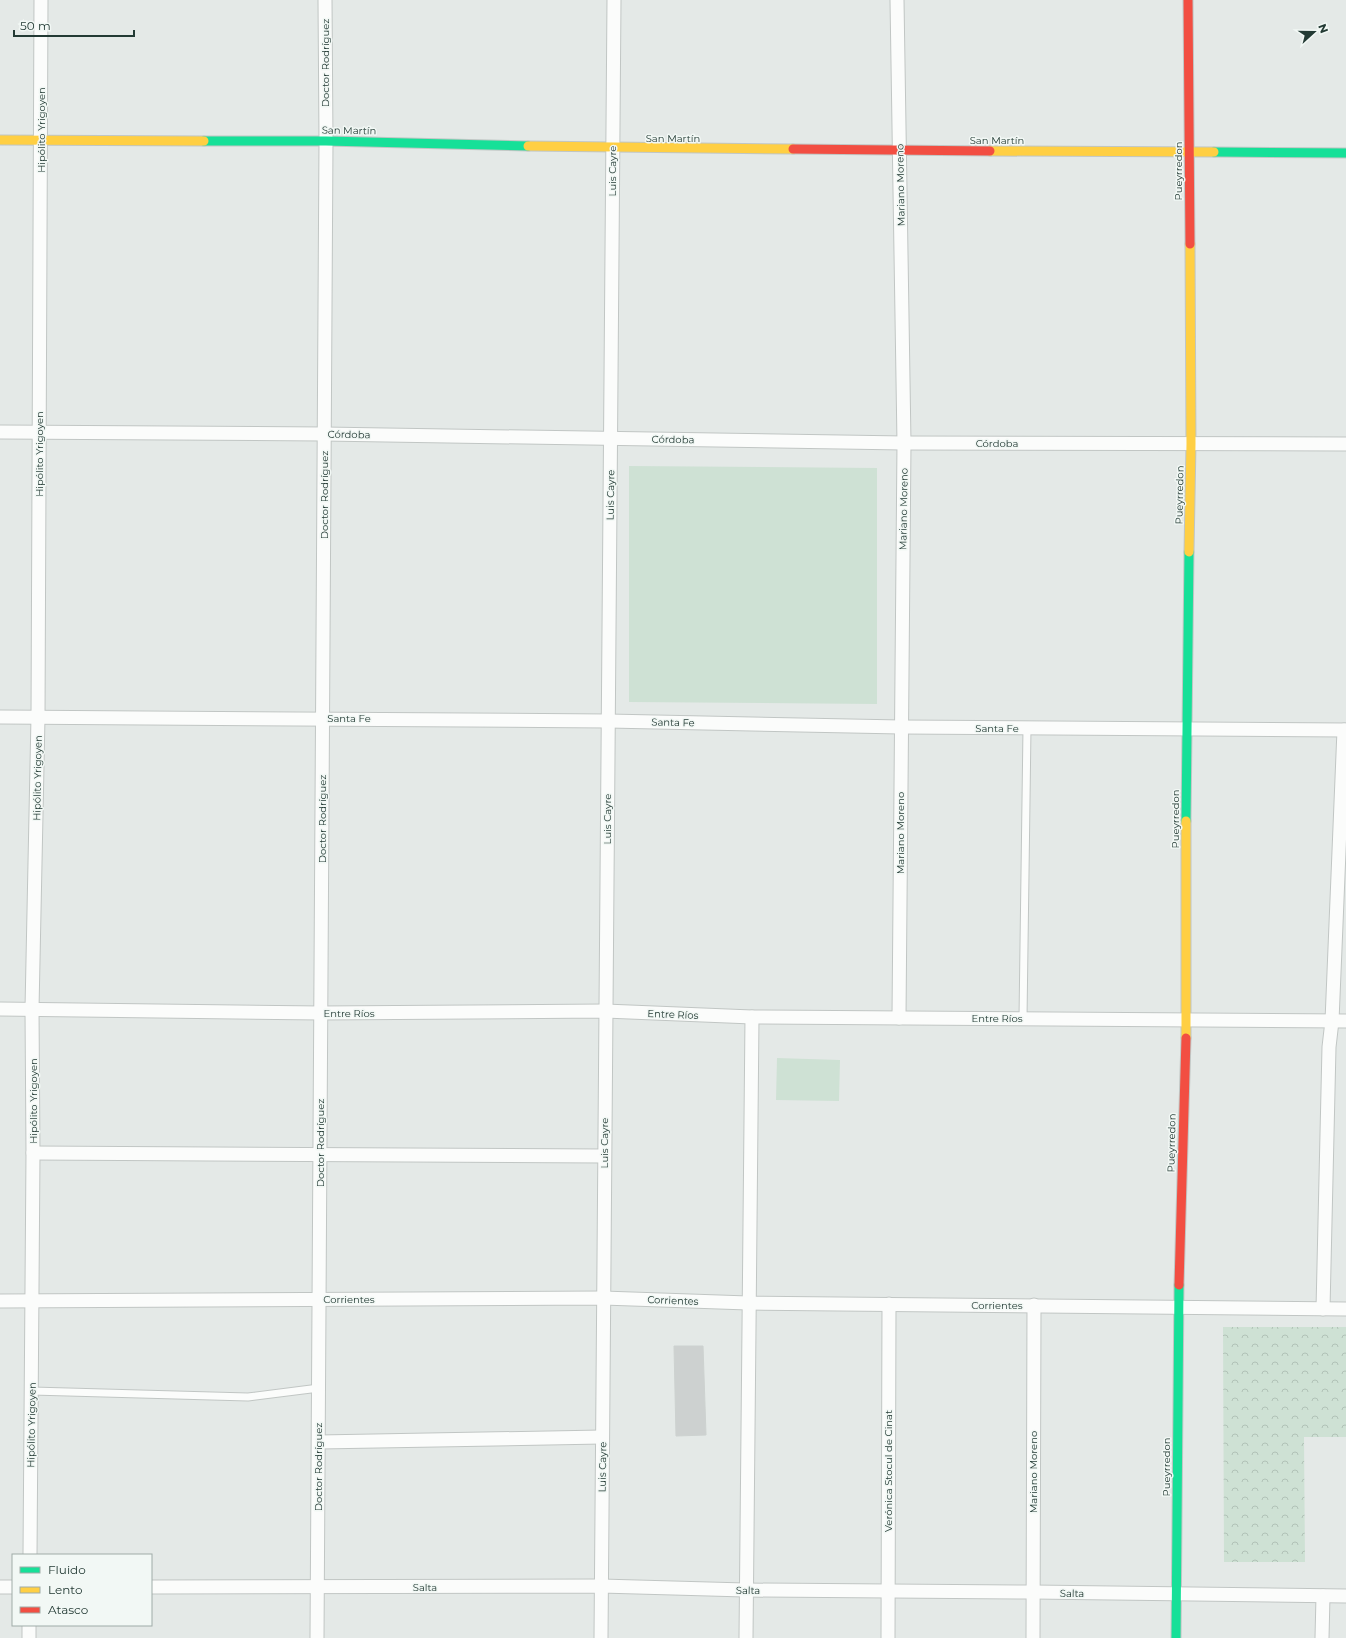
<svg xmlns="http://www.w3.org/2000/svg" width="1346" height="1638" viewBox="0 0 1346 1638" font-family="Montserrat,sans-serif">
  <style>
    .park { fill: url(#park-crowns) }
    .garden { fill: #cee1d4 }
    .building { fill: #cdd1d0; stroke: #cdd2d0 }
    .lines { fill: none; stroke-linecap: round; stroke-linejoin: round }
    .lane-casing { stroke: #c1c6c4; stroke-width: 9 }
    .street-casing { stroke: #c1c6c4; stroke-width: 15 }
    .fast-casing { stroke: #c0c6c4; stroke-width: 11 }
    .slow-casing { stroke: #c0c6c4; stroke-width: 11 }
    .jam-casing { stroke: #c0c6c4; stroke-width: 11 }
    .lane { stroke: #fbfcfb; stroke-width: 7 }
    .street { stroke: #fbfcfb; stroke-width: 13 }
    .fast { stroke: #16e098; stroke-width: 9 }
    .slow { stroke: #ffcf43; stroke-width: 9 }
    .jam { stroke: #f24e42; stroke-width: 9 }
    .labels { text-anchor: middle; stroke-width: 3; stroke-linejoin: round; paint-order: stroke }
    .street-label { font-size: 10px; fill: #233a34; stroke: #f2f8f5 }
  </style>
  <defs>
    <pattern id="park-crowns" width="20" height="18" patternUnits="userSpaceOnUse"><rect width="20" height="18" fill="#cee1d4"/><path d="M2 6a3 3 0 1 1 6 0M12 15a3 3 0 1 1 6 0" fill="none" stroke="#b1c2b7"/></pattern>
  </defs>
  <rect width="100%" height="100%" fill="#e4e9e7"/>
  <path class="park" d="M 1223,1327 L 1346,1327 L 1346,1437 L 1304,1437 L 1305,1562 L 1224,1562 Z"/>
  <g class="garden">
    <path d="M 629,466 L 877,468 L 877,704 L 629,702 Z"/>
    <path d="M 777,1058 L 840,1060 L 839,1101 L 776,1100 Z"/>
  </g>
  <path class="building" d="M 674,1346 L 703,1346 L 706,1435 L 676,1436 Z"/>
  <g class="lines">
    <g class="lane-casing">
      <g id="lane">
        <path d="M 1023,1019 L 1027,728"/>
        <path d="M 32,1391 L 248,1397 L 319,1388"/>
      </g>
    </g>
    <g class="street-casing">
      <g id="street">
        <path d="M 897,0 L 904,443 L 899,1018"/>
        <path d="M 0,432 L 324,434 L 904,443 L 1346,444"/>
        <path d="M 0,717 L 608,721 L 901,727 L 1346,730"/>
        <path d="M 0,1009 L 321,1013 L 605,1011 L 752,1017 L 1346,1021"/>
        <path d="M 33,1153 L 604,1156"/>
        <path d="M 0,1301 L 603,1298 L 748,1303 L 1346,1309"/>
        <path d="M 1323,1309 L 1329,1047 L 1332,1021 L 1344,730"/>
        <path d="M 319,1442 L 602,1437"/>
        <path d="M 30,1555 L 33,1153 L 32,1009 L 38,717 L 41,0"/>
        <path d="M 0,1587 L 13,1587"/>
        <path d="M 151,1587 L 601,1586 L 745,1590 L 1033,1592 L 1346,1596"/>
        <path d="M 29,1625 L 29,1638"/>
        <path d="M 317,1638 L 326,141 L 325,0"/>
        <path d="M 601,1638 L 614,0"/>
        <path d="M 746,1638 L 752,1017"/>
        <path d="M 888,1638 L 889,1304"/>
        <path d="M 1033,1638 L 1034,1305"/>
        <path d="M 1322,1638 L 1323,1596"/>
      </g>
    </g>
    <g class="fast-casing">
      <g id="fast">
        <path d="M 204,141 L 326,141 L 528,146"/>
        <path d="M 1214,152 L 1346,153"/>
        <path d="M 1186,821 L 1189,552"/>
        <path d="M 1176,1638 L 1179,1285"/>
      </g>
    </g>
    <g class="slow-casing">
      <g id="slow">
        <path d="M 0,140 L 204,141"/>
        <path d="M 528,146 L 793,149"/>
        <path d="M 990,151 L 1214,152"/>
        <path d="M 1189,552 L 1191,444 L 1190,244"/>
        <path d="M 1186,1038 L 1186,821"/>
      </g>
    </g>
    <g class="jam-casing">
      <g id="jam">
        <path d="M 1188,0 L 1190,244"/>
        <path d="M 793,149 L 990,151"/>
        <path d="M 1179,1285 L 1186,1038"/>
      </g>
    </g>
    <use href="#lane" class="lane"/>
    <use href="#street" class="street"/>
    <use href="#fast" class="fast"/>
    <use href="#slow" class="slow"/>
    <use href="#jam" class="jam"/>
  </g>
  <g class="labels">
    <g class="street-label">
      <text transform="translate(325 63) rotate(-90)" y="4">Doctor Rodríguez</text>
      <text transform="translate(41 130) rotate(-90)" y="4">Hipólito Yrigoyen</text>
      <text transform="translate(349 130) rotate(1)" y="4">San Martín</text>
      <text x="673" y="142">San Martín</text>
      <text x="997" y="144">San Martín</text>
      <text transform="translate(612 171) rotate(-90)" y="4">Luis Cayre</text>
      <text transform="translate(1178 171) rotate(-90)" y="4">Pueyrredon</text>
      <text transform="translate(900 185) rotate(-91)" y="4">Mariano Moreno</text>
      <text transform="translate(349 434) rotate(1)" y="4">Córdoba</text>
      <text transform="translate(673 439) rotate(1)" y="4">Córdoba</text>
      <text x="997" y="447">Córdoba</text>
      <text transform="translate(39 454) rotate(-90)" y="4">Hipólito Yrigoyen</text>
      <text transform="translate(324 495) rotate(-90)" y="4">Doctor Rodríguez</text>
      <text transform="translate(610 495) rotate(-89)" y="4">Luis Cayre</text>
      <text transform="translate(1179 495) rotate(-89)" y="4">Pueyrredon</text>
      <text transform="translate(903 509) rotate(-89)" y="4">Mariano Moreno</text>
      <text x="349" y="722">Santa Fe</text>
      <text transform="translate(673 722) rotate(1)" y="4">Santa Fe</text>
      <text x="997" y="732">Santa Fe</text>
      <text transform="translate(37 778) rotate(-89)" y="4">Hipólito Yrigoyen</text>
      <text transform="translate(322 819) rotate(-90)" y="4">Doctor Rodríguez</text>
      <text transform="translate(607 819) rotate(-90)" y="4">Luis Cayre</text>
      <text transform="translate(1175 819) rotate(-90)" y="4">Pueyrredon</text>
      <text transform="translate(900 833) rotate(-90)" y="4">Mariano Moreno</text>
      <text x="349" y="1017">Entre Ríos</text>
      <text transform="translate(673 1014) rotate(2)" y="4">Entre Ríos</text>
      <text x="997" y="1022">Entre Ríos</text>
      <text transform="translate(33 1101) rotate(-90)" y="4">Hipólito Yrigoyen</text>
      <text transform="translate(320 1143) rotate(-90)" y="4">Doctor Rodríguez</text>
      <text transform="translate(604 1143) rotate(-90)" y="4">Luis Cayre</text>
      <text transform="translate(1171 1143) rotate(-89)" y="4">Pueyrredon</text>
      <text x="349" y="1303">Corrientes</text>
      <text transform="translate(673 1300) rotate(2)" y="4">Corrientes</text>
      <text x="997" y="1309">Corrientes</text>
      <text transform="translate(31 1425) rotate(-89)" y="4">Hipólito Yrigoyen</text>
      <text transform="translate(318 1467) rotate(-90)" y="4">Doctor Rodríguez</text>
      <text transform="translate(602 1467) rotate(-89)" y="4">Luis Cayre</text>
      <text transform="translate(1166 1467) rotate(-90)" y="4">Pueyrredon</text>
      <text transform="translate(888 1471) rotate(-90)" y="4">Verónica Stocul de Cinat</text>
      <text transform="translate(1033 1472) rotate(-90)" y="4">Mariano Moreno</text>
      <text x="425" y="1591">Salta</text>
      <text transform="translate(748 1590) rotate(1)" y="4">Salta</text>
      <text transform="translate(1072 1593) rotate(1)" y="4">Salta</text>
    </g>
  </g>
  <rect x="12" y="1554" width="140" height="72" fill="#f2f8f5" stroke="#9faca8"/>
  <rect x="20" y="1567" width="20" height="6" fill="#16e098" stroke="#9faca8"/>
  <text x="48" y="1574" font-size="12" fill="#233a34">Fluido</text>
  <rect x="20" y="1587" width="20" height="6" fill="#ffcf43" stroke="#9faca8"/>
  <text x="48" y="1594" font-size="12" fill="#233a34">Lento</text>
  <rect x="20" y="1607" width="20" height="6" fill="#f24e42" stroke="#9faca8"/>
  <text x="48" y="1614" font-size="12" fill="#233a34">Atasco</text>
  <g transform="translate(1314 32) rotate(69)" stroke="#f2f8f5" stroke-width="3" paint-order="stroke">
  <path d="M0-3L7 15L0 10L-7 15Z" fill="#233a34"/>
  <text y="-6" font-size="11" font-weight="bold" text-anchor="middle" fill="#233a34">N</text>
  </g>
  <path d="M14 30v6h120v-6" fill="none" stroke="#233a34" stroke-width="2"/>
  <text x="20" y="30" font-size="12" fill="#233a34" stroke="#f2f8f5" stroke-width="3" paint-order="stroke">50 m</text>
</svg>
